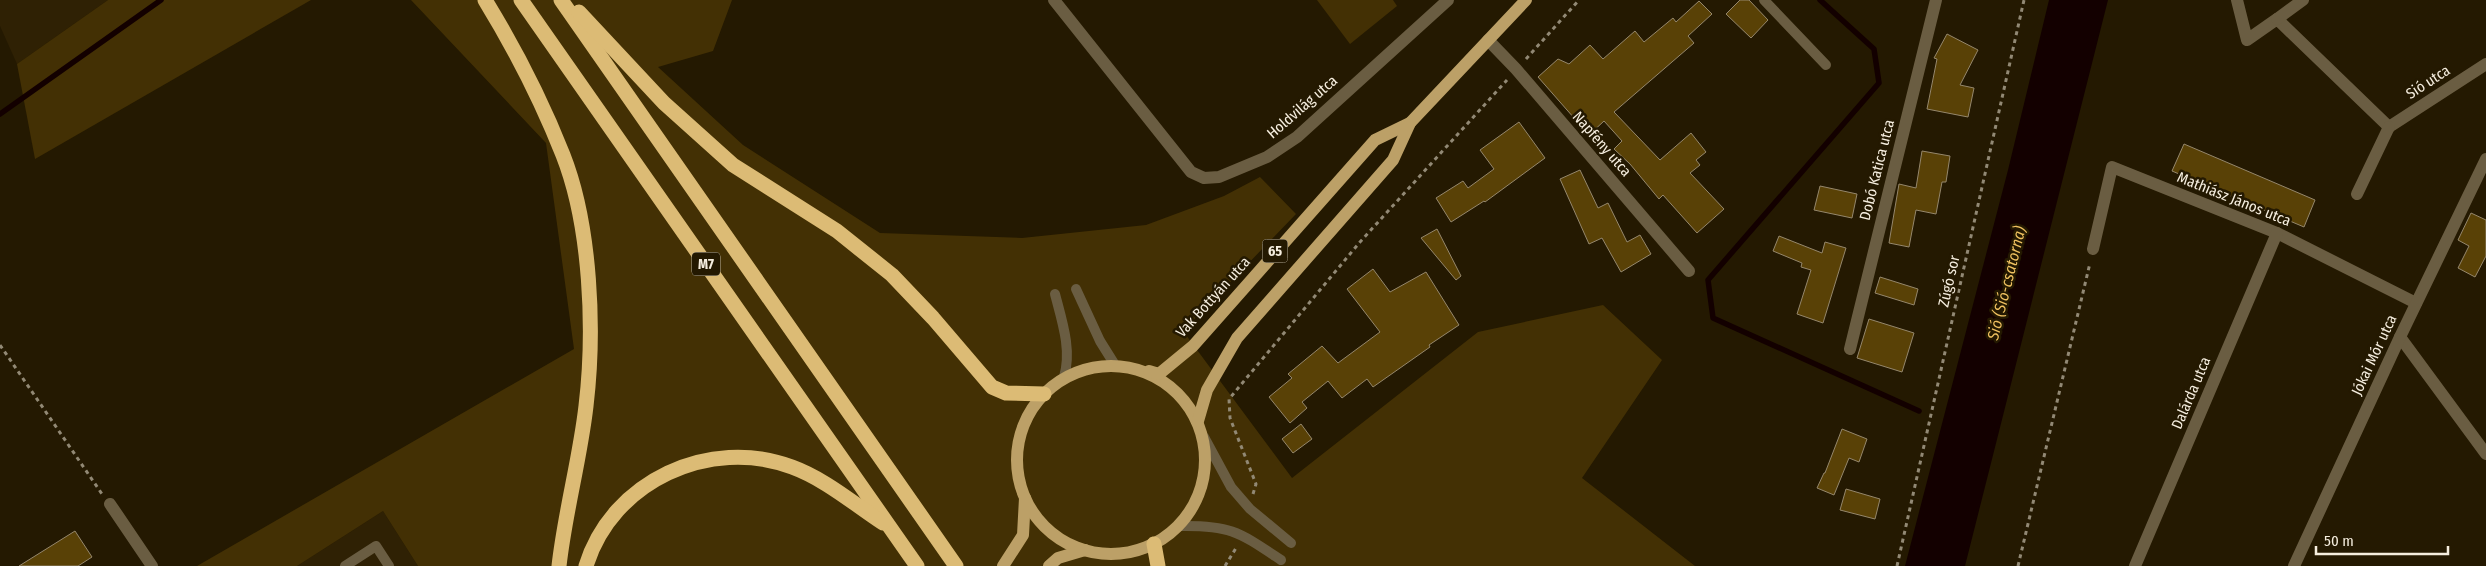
<svg xmlns="http://www.w3.org/2000/svg" width="2486" height="566" viewBox="0 0 2486 566" font-family="'Fira Sans Condensed',sans-serif">
  <style>
    .built { fill: #2f2104 }
    .green { fill: #433004 }
    .water { fill: #130000 }
    .lines { fill: none; stroke-linecap: round; stroke-linejoin: round }
    .stream { stroke: #130000; stroke-width: 5.5 }
    .building { fill: #594106; stroke: #95876c }
    .path { stroke: #928975; stroke-width: 3; stroke-dasharray: 4 4; stroke-linecap: butt }
    .lane { stroke: #6a5d42; stroke-width: 10 }
    .street { stroke: #6a5d42; stroke-width: 12 }
    .primary { stroke: #bca067; stroke-width: 12 }
    .highway { stroke: #dcbb75; stroke-width: 15 }
    .labels { text-anchor: middle; stroke-width: 5; stroke-linejoin: round; paint-order: stroke }
    .shield { fill: #241901; stroke: #b7ae9c; stroke-width: 1 }
    .shield-label { font-size: 14px; font-weight: bold; fill: #f6eedf }
    .street-label { font-size: 15px; fill: #f6eedf; stroke: #241901 }
    .water-label { font-size: 16px; font-style: italic; fill: #efc160; stroke: #241901 }
  </style>
  <rect width="100%" height="100%" fill="#241901"/>
  <g class="built">
    <path d="M 0,0 L 108,0 L 17,64 L 0,26 Z"/>
    <path d="M 383,511 L 418,566 L 297,566 Z"/>
  </g>
  <g class="green">
    <path d="M 108,0 L 311,0 L 35,159 L 17,64 Z"/>
    <path d="M 411,0 L 732,0 L 713,51 L 658,67 L 743,145 L 880,233 L 1022,238 L 1146,225 L 1224,196 L 1260,177 L 1296,214 L 1183,331 L 1292,478 L 1478,332 L 1603,305 L 1662,360 L 1582,478 L 1695,566 L 418,566 L 383,511 L 297,566 L 197,566 L 574,349 L 546,143 Z"/>
    <path d="M 1317,0 L 1393,0 L 1397,6 L 1350,44 Z"/>
  </g>
  <path class="water" d="M 2049,0 L 2108,0 L 1965,566 L 1905,566 L 2008,170 Z"/>
  <g class="lines">
    <g class="stream">
      <path d="M 1820,0 L 1874,49 L 1879,83 L 1708,280 L 1713,318 L 1919,411"/>
      <path d="M 0,114 L 161,0"/>
    </g>
  </g>
  <g class="building">
    <path d="M 1740,0 L 1749,0 L 1768,20 L 1751,38 L 1726,14 Z"/>
    <path d="M 1699,1 L 1712,14 L 1688,36 L 1694,43 L 1614,112 L 1660,160 L 1691,133 L 1706,152 L 1696,160 L 1700,165 L 1690,173 L 1724,209 L 1697,233 L 1663,195 L 1659,199 L 1630,164 L 1614,149 L 1622,141 L 1604,121 L 1589,135 L 1538,77 L 1558,59 L 1569,64 L 1590,45 L 1603,59 L 1635,31 L 1644,42 L 1673,18 L 1676,22 Z"/>
    <path d="M 1947,34 L 1978,50 L 1960,85 L 1974,88 L 1968,117 L 1927,109 L 1937,59 L 1934,58 Z"/>
    <path d="M 1519,122 L 1545,158 L 1485,202 L 1484,201 L 1451,222 L 1436,198 L 1463,181 L 1468,188 L 1494,169 L 1480,150 Z"/>
    <path d="M 2184,144 L 2315,200 L 2304,227 L 2172,171 Z"/>
    <path d="M 1922,151 L 1950,156 L 1946,182 L 1942,182 L 1936,214 L 1916,210 L 1909,247 L 1889,243 L 1899,184 L 1916,188 Z"/>
    <path d="M 1580,170 L 1598,208 L 1608,203 L 1627,242 L 1640,235 L 1651,254 L 1621,272 L 1602,238 L 1589,244 L 1560,179 Z"/>
    <path d="M 1820,186 L 1857,194 L 1852,218 L 1814,210 Z"/>
    <path d="M 2471,213 L 2486,220 L 2486,256 L 2475,277 L 2458,268 L 2469,246 L 2458,240 Z"/>
    <path d="M 1437,229 L 1461,276 L 1456,280 L 1421,238 Z"/>
    <path d="M 1779,236 L 1822,253 L 1825,242 L 1846,248 L 1823,323 L 1797,314 L 1811,270 L 1801,267 L 1802,263 L 1773,251 Z"/>
    <path d="M 1373,269 L 1390,292 L 1426,272 L 1459,325 L 1429,345 L 1430,347 L 1373,387 L 1367,379 L 1342,398 L 1328,381 L 1302,402 L 1307,408 L 1290,423 L 1269,397 L 1292,378 L 1288,374 L 1322,346 L 1338,363 L 1380,332 L 1347,289 Z"/>
    <path d="M 1880,277 L 1918,289 L 1914,305 L 1875,293 Z"/>
    <path d="M 1869,319 L 1914,333 L 1902,372 L 1857,358 Z"/>
    <path d="M 1301,424 L 1312,439 L 1293,453 L 1282,439 Z"/>
    <path d="M 1842,429 L 1867,439 L 1859,462 L 1849,458 L 1834,495 L 1817,488 L 1824,473 L 1825,473 Z"/>
    <path d="M 1846,489 L 1880,499 L 1875,519 L 1840,510 Z"/>
    <path d="M 75,531 L 92,557 L 78,566 L 19,566 Z"/>
  </g>
  <g class="lines">
    <g class="path">
      <path d="M 1526,59 L 1579,0"/>
      <path d="M 0,345 L 102,494"/>
      <path d="M 1253,494 L 1256,484 L 1230,418 L 1229,399 L 1360,242 L 1507,80"/>
      <path d="M 1225,566 L 1236,548"/>
      <path d="M 1897,566 L 2024,0"/>
      <path d="M 2018,566 L 2090,263"/>
    </g>
    <g class="lane">
      <path d="M 1764,0 L 1826,65"/>
      <path d="M 1076,289 L 1100,341 L 1115,365"/>
      <path d="M 1055,294 C 1062,321 1072,350 1064,377"/>
      <path d="M 1204,437 L 1231,487 L 1250,509 L 1291,543"/>
      <path d="M 1179,526 C 1231,525 1239,532 1281,560"/>
      <path d="M 345,566 L 376,546 L 389,566"/>
    </g>
    <g class="street">
      <path d="M 1054,0 L 1191,172 L 1204,178 L 1219,177 L 1267,157 L 1297,137 L 1448,0"/>
      <path d="M 2237,0 L 2247,40 L 2277,19 L 2389,127"/>
      <path d="M 2277,19 L 2303,0"/>
      <path d="M 1488,40 L 1516,69 L 1689,271"/>
      <path d="M 2389,127 L 2486,64"/>
      <path d="M 2357,194 L 2389,127"/>
      <path d="M 2093,249 L 2112,167 L 2277,233 L 2416,303"/>
      <path d="M 2400,337 L 2486,454"/>
      <path d="M 1850,349 L 1936,0"/>
      <path d="M 110,504 L 152,566"/>
      <path d="M 2135,566 L 2277,233"/>
      <path d="M 2294,566 L 2400,337 L 2486,159"/>
    </g>
    <g class="primary">
      <circle cx="1111" cy="460" r="94"/>
      <path d="M 1149,371 L 1159,374 L 1193,346 L 1375,140 L 1410,123"/>
      <path d="M 1198,421 L 1207,390 L 1237,338 L 1393,160 L 1410,123 L 1526,0"/>
      <path d="M 1003,566 L 1023,535 L 1025,498"/>
      <path d="M 1049,566 L 1058,558 L 1085,550"/>
    </g>
    <g class="highway">
      <path d="M 485,0 C 515,49 542,102 563,155 C 591,226 595,331 586,406 C 580,459 565,512 559,566"/>
      <path d="M 521,0 L 917,566"/>
      <path d="M 561,0 L 956,566"/>
      <path d="M 579,12 L 664,103 L 733,165 L 837,231 L 892,275 L 933,318 L 992,387 L 1006,393 L 1044,394"/>
      <path d="M 1154,544 L 1158,566"/>
      <path d="M 586,566 C 612,481 710,436 792,467 C 825,479 854,504 883,523"/>
    </g>
  </g>
  <g class="labels">
    <g class="shield">
      <rect x="1262.5" y="239.5" width="25" height="23" rx="4"/>
      <rect x="692" y="252.5" width="28" height="23" rx="4"/>
    </g>
    <g class="shield-label">
      <text x="1275" y="256">65</text>
      <text x="706" y="269">M7</text>
    </g>
    <g class="street-label">
      <text transform="translate(2428 82) rotate(-33)" y="5">Sió utca</text>
      <text transform="translate(1302 107) rotate(-41)" y="5">Holdvilág utca</text>
      <text transform="translate(1602 144) rotate(49)" y="5">Napfény utca</text>
      <text transform="translate(1877 170) rotate(-76)" y="5">Dobó Katica utca</text>
      <text transform="translate(2234 199) rotate(22)" y="5">Mathiász János utca</text>
      <text transform="translate(1949 281) rotate(-77)" y="5">Zúgó sor</text>
      <text transform="translate(1213 297) rotate(-48)" y="5">Vak Bottyán utca</text>
      <text transform="translate(2374 355) rotate(-65)" y="5">Jókai Mór utca</text>
      <text transform="translate(2191 393) rotate(-67)" y="5">Dalárda utca</text>
    </g>
    <g class="water-label">
      <text transform="translate(2006 283) rotate(-76)" y="6">Sió (Sió-csatorna)</text>
    </g>
  </g>
  <path d="M2316 546v8h132v-8" fill="none" stroke="#f6eedf" stroke-width="2.5"/>
  <text x="2324" y="546" font-size="15" fill="#f6eedf" stroke="#241901" stroke-width="4" paint-order="stroke">50 m</text>
</svg>
